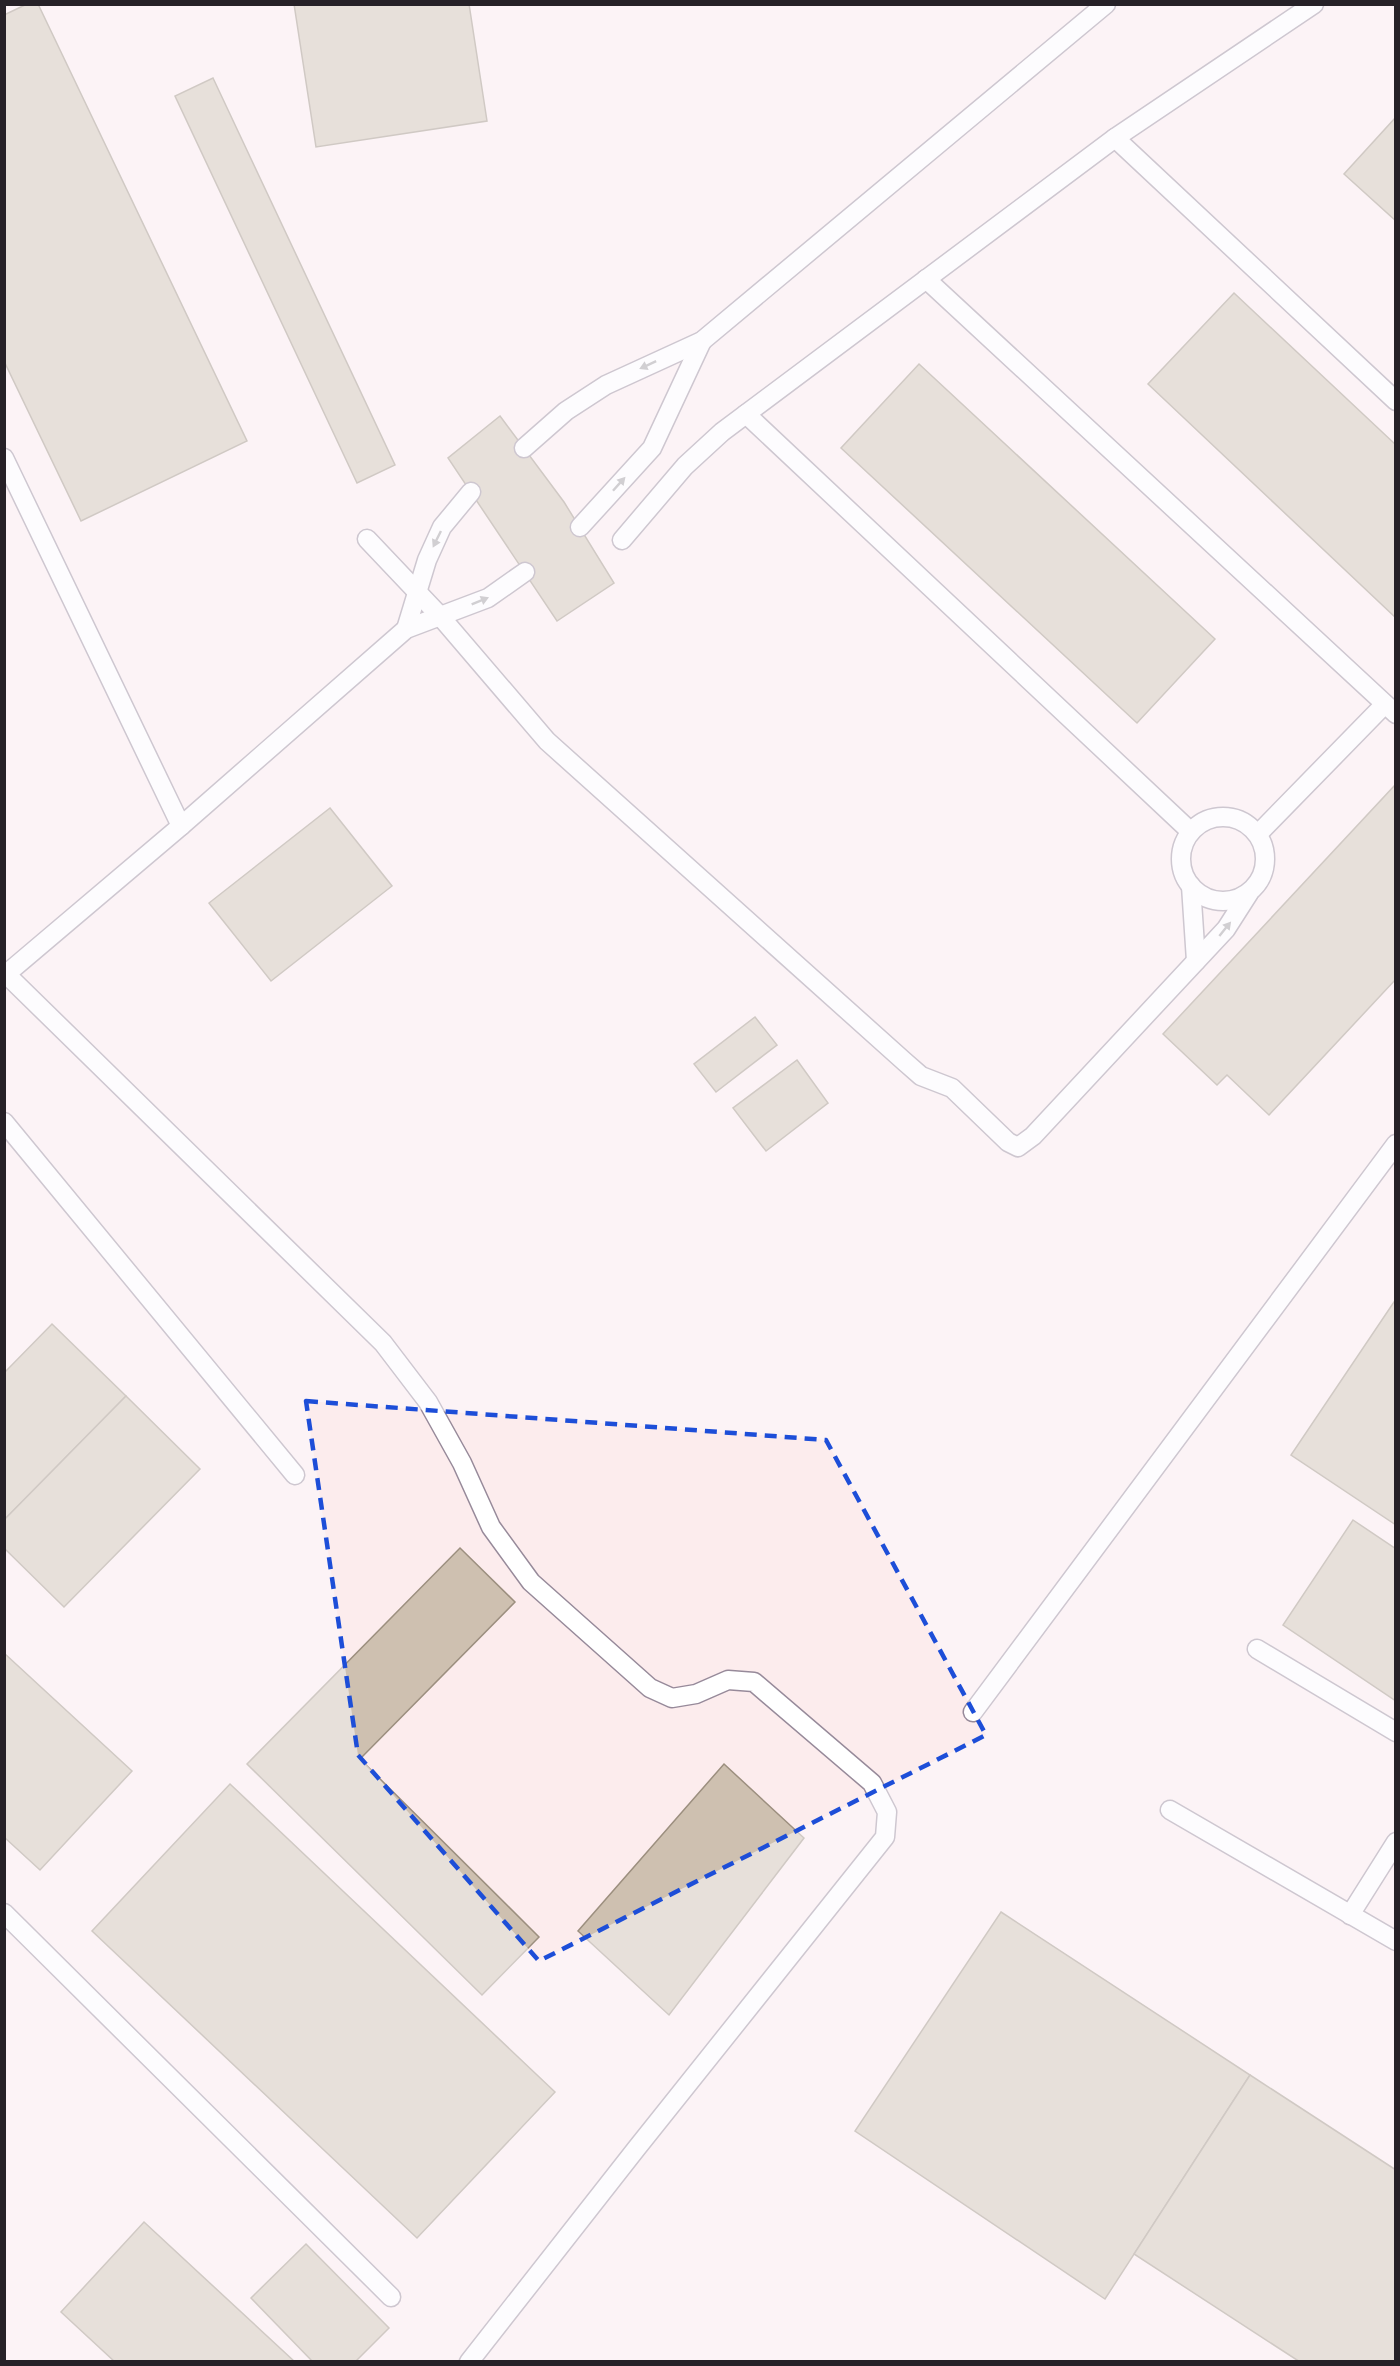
<svg xmlns="http://www.w3.org/2000/svg" width="1400" height="2366" viewBox="0 0 1400 2366" font-family="Manrope,sans-serif">
  <style>
    .industrial { fill: #fceced }
    .building { fill: #cec0b0; stroke: #9c8f7f; stroke-width: 1.5 }
    .lines { fill: none; stroke-linecap: round; stroke-linejoin: round }
    .service-casing { stroke: #978a9a; stroke-width: 21 }
    .service { stroke: #fff; stroke-width: 18 }
    .oneway { fill: #9d9b9e }
    .marked { fill: none; stroke: #1d4ed8; stroke-width: 4.5; stroke-dasharray: 12 8; stroke-linejoin: round }
  </style>
  <rect width="100%" height="100%" fill="#fcf9fd"/>
  <rect class="industrial" x="5" y="5" width="1390" height="2356"/>
  <g class="building">
    <path d="M 27,4 L 38,4 L 247,441 L 81,521 L 4,361 L 4,15 Z"/>
    <path d="M 294,4 L 469,4 L 487,121 L 316,147 Z"/>
    <path d="M 213,78 L 395,465 L 357,483 L 175,96 Z"/>
    <path d="M 1396,117 L 1396,221 L 1344,174 Z"/>
    <path d="M 1234,293 L 1396,445 L 1396,618 L 1148,384 Z"/>
    <path d="M 919,364 L 1215,639 L 1137,723 L 841,448 Z"/>
    <path d="M 500,416 L 564,502 L 614,583 L 557,621 L 448,458 Z"/>
    <path d="M 1396,784 L 1396,979 L 1269,1115 L 1227,1075 L 1217,1085 L 1163,1034 Z"/>
    <path d="M 330,808 L 392,886 L 271,981 L 209,903 Z"/>
    <path d="M 755,1017 L 777,1045 L 716,1092 L 694,1064 Z"/>
    <path d="M 797,1060 L 828,1103 L 766,1151 L 733,1108 Z"/>
    <path d="M 1396,1299 L 1396,1525 L 1291,1455 Z"/>
    <path d="M 52,1324 L 126,1396 L 4,1520 L 4,1373 Z"/>
    <path d="M 126,1396 L 200,1469 L 64,1607 L 4,1548 L 4,1520 Z"/>
    <path d="M 1353,1520 L 1396,1549 L 1396,1701 L 1283,1625 Z"/>
    <path d="M 460,1548 L 515,1602 L 360,1759 L 539,1937 L 482,1995 L 247,1764 Z"/>
    <path d="M 4,1653 L 132,1771 L 40,1870 L 4,1837 Z"/>
    <path d="M 724,1764 L 804,1838 L 669,2015 L 578,1931 Z"/>
    <path d="M 230,1784 L 555,2092 L 417,2238 L 92,1931 Z"/>
    <path d="M 1001,1912 L 1250,2075 L 1105,2299 L 855,2131 Z"/>
    <path d="M 1250,2075 L 1396,2170 L 1396,2362 L 1300,2362 L 1134,2254 Z"/>
    <path d="M 144,2222 L 295,2362 L 115,2362 L 61,2312 Z"/>
    <path d="M 306,2244 L 389,2328 L 355,2362 L 313,2362 L 251,2298 Z"/>
  </g>
  <g class="lines">
    <g class="service-casing">
      <g id="service">
        <path d="M 1115,138 L 1396,401"/>
        <path d="M 926,279 L 1396,714"/>
        <path d="M 746,414 L 1190,831"/>
        <path d="M 524,448 L 566,411 L 606,385 L 702,341 L 1106,4"/>
        <path d="M 4,458 L 181,826"/>
        <path d="M 580,527 L 652,448 L 702,341"/>
        <path d="M 367,539 L 440,616 L 547,741 L 905,1062 L 921,1076 L 952,1088 L 1008,1142 L 1018,1147 L 1033,1136 L 1226,929 L 1249,893"/>
        <path d="M 622,540 L 685,466 L 722,432 L 1115,138 L 1314,4"/>
        <path d="M 406,629 L 427,560 L 442,527 L 471,492"/>
        <circle cx="1223" cy="859" r="42"/>
        <path d="M 1258,834 L 1384,705"/>
        <path d="M 1191,886 L 1196,961"/>
        <path d="M 6,974 L 383,1343 L 428,1402 L 462,1463 L 491,1527 L 531,1582 L 650,1688 L 672,1698 L 696,1694 L 728,1680 L 754,1682 L 872,1783 L 887,1812 L 885,1837 L 636,2149 L 469,2362"/>
        <path d="M 4,976 L 181,826 L 406,629 L 488,598 L 525,572"/>
        <path d="M 4,1122 L 295,1475"/>
        <path d="M 1257,1649 L 1396,1732"/>
        <path d="M 973,1712 L 1396,1144"/>
        <path d="M 1170,1810 L 1396,1941"/>
        <path d="M 4,1913 L 391,2297"/>
        <path d="M 1350,1915 L 1396,1842"/>
      </g>
    </g>
    <use href="#service" class="service"/>
  </g>
  <defs><path id="oneway-solid" d="M-6-.8H1V-3.2L6.5 0L1 3.2V.8H-6Z" transform="scale(1.5)"/></defs>
  <g class="oneway">
    <use href="#oneway-solid" transform="translate(648 365) rotate(155)"/>
    <use href="#oneway-solid" transform="translate(619 484) rotate(-48)"/>
    <use href="#oneway-solid" transform="translate(437 539) rotate(116)"/>
    <use href="#oneway-solid" transform="translate(480 601) rotate(-22)"/>
    <use href="#oneway-solid" transform="translate(1225 929) rotate(-51)"/>
  </g>
  <path d="M0 0H1400V2366H0ZM 306,1401 L 826,1440 L 986,1735 L 539,1961 L 358,1755 Z" fill="#fcf9fd" fill-opacity=".55" fill-rule="evenodd"/>
  <path class="marked" d="M 306,1401 L 826,1440 L 986,1735 L 539,1961 L 358,1755 Z"/>
  <rect width="1400" height="2366" fill="none" stroke="#262127" stroke-width="12"/>
</svg>
